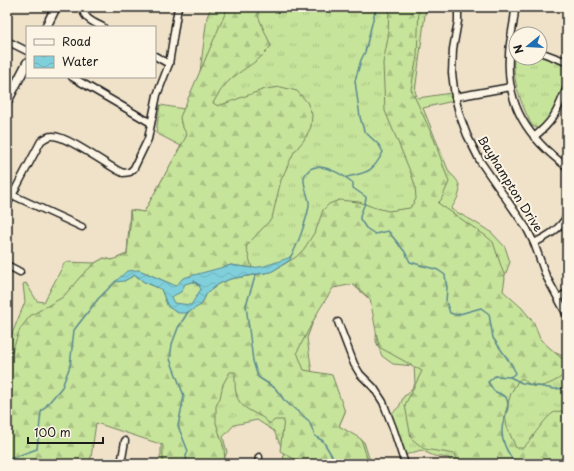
<svg xmlns="http://www.w3.org/2000/svg" width="574" height="471" viewBox="0 0 574 471" font-family="'Playpen Sans',sans-serif">
  <style>
    .grass { fill: url(#grass-tufts); stroke: #72805c }
    .forest { fill: url(#forest-firs); stroke: #72805c }
    .water { fill: url(#water-waves); stroke: #58888f; fill-rule: evenodd }
    .lines { fill: none; stroke-linecap: round; stroke-linejoin: round }
    .stream { stroke: #58888f; stroke-width: 1.5 }
    .street-casing { stroke: #1c1c1c; stroke-width: 9 }
    .secondary-casing { stroke: #1c1c1c; stroke-width: 11 }
    .street { stroke: #fcf5e5; stroke-width: 6 }
    .secondary { stroke: #fcf5e5; stroke-width: 8 }
    .labels { text-anchor: middle; stroke-width: 4; stroke-linejoin: round; paint-order: stroke }
    .street-label { font-size: 12px; fill: #1c1c1c; stroke: #fcf5e5 }
  </style>
  <defs>
    <pattern id="grass-tufts" width="24" height="20" patternUnits="userSpaceOnUse"><rect width="24" height="20" fill="#c7e49b"/><path d="M3 7l-1-3M5 7V3M7 7l1-3M15 17l-1-3M17 17v-4M19 17l1-3" fill="none" stroke="#aac385"/></pattern>
    <pattern id="forest-firs" width="22" height="20" patternUnits="userSpaceOnUse"><rect width="22" height="20" fill="#c7e49b"/><path d="M5 1l3.5 6h-7zM16 11l3.5 6h-7z" fill="#aac385"/></pattern>
    <pattern id="water-waves" width="16" height="10" patternUnits="userSpaceOnUse"><rect width="16" height="10" fill="#80d0db"/><path d="M0 5q4-4 8 0t8 0" fill="none" stroke="#6eb2bb"/></pattern>
  </defs>
  <rect width="100%" height="100%" fill="#f0e2c9"/>
  <filter id="ink" filterUnits="userSpaceOnUse"><feTurbulence type="fractalNoise" baseFrequency=".025" numOctaves="2"/><feDisplacementMap in="SourceGraphic" scale="8" xChannelSelector="R" yChannelSelector="G"/><feConvolveMatrix kernelMatrix="1 2 1 2 8 2 1 2 1" color-interpolation-filters="sRGB"/></filter>
  <g filter="url(#ink)">
    <g class="grass">
      <path d="M 211,7 L 426,7 L 415,92 L 418,98 L 451,93 L 453,101 L 423,108 L 449,172 C 465,186 461,193 451,209 L 473,221 L 492,233 L 505,247 L 510,262 L 501,286 L 505,299 L 531,318 L 536,337 L 556,353 L 567,358 L 567,464 L 452,464 L 449,458 L 434,456 L 421,450 L 405,455 L 391,414 L 399,407 L 404,396 L 408,394 L 415,384 L 414,366 L 393,364 L 382,356 L 376,341 L 377,318 L 374,303 L 345,278 L 325,289 L 307,338 L 312,373 L 330,382 L 345,412 L 339,426 L 364,442 L 371,464 L 284,464 L 283,450 L 274,431 L 257,420 L 234,425 L 223,437 L 227,452 L 222,464 L 157,464 L 161,454 L 161,443 L 96,419 L 7,464 L 7,346 L 25,302 L 23,284 L 26,283 L 37,301 L 44,302 L 65,262 L 95,263 L 104,258 L 112,260 L 127,254 L 130,210 L 144,212 L 181,146 L 156,133 L 160,105 L 184,109 L 199,80 L 207,17 Z"/>
      <path d="M 516,53 L 516,58 L 540,58 L 540,56 L 567,67 L 567,83 L 555,107 L 546,121 L 541,126 L 537,128 L 532,126 C 521,103 512,81 514,55 Z"/>
    </g>
    <path class="forest" d="M 228,7 L 259,7 L 258,16 L 271,46 C 260,61 246,67 232,78 C 224,85 218,94 213,103 L 218,106 L 265,89 L 281,87 L 297,91 L 307,102 L 312,114 L 311,127 L 304,140 L 294,152 L 281,180 L 272,218 L 250,242 L 246,247 L 252,268 L 231,265 L 176,286 L 139,270 L 124,281 L 135,275 L 144,282 L 161,289 L 168,307 L 201,305 L 207,293 L 219,284 L 230,279 L 271,272 L 296,257 L 304,249 L 316,230 L 323,210 L 329,204 L 339,200 L 359,202 L 373,207 L 388,211 L 410,208 L 416,199 L 415,185 L 410,171 L 385,111 L 383,63 L 388,38 L 389,7 L 419,7 L 417,56 L 411,89 L 434,139 L 449,182 L 441,200 L 438,203 L 486,236 L 493,242 L 505,278 L 503,291 L 522,308 L 534,323 L 540,339 L 561,358 L 567,359 C 567,364 567,370 564,374 C 559,381 540,389 532,386 C 529,384 525,381 522,378 L 518,381 L 511,393 L 505,414 L 507,427 L 516,448 L 523,448 C 532,440 545,416 555,412 C 558,411 562,411 565,411 L 567,412 L 567,464 L 459,464 L 455,454 L 424,449 L 411,438 L 405,405 L 422,371 L 379,347 L 370,299 L 354,284 L 333,288 L 319,310 L 297,352 L 304,370 L 332,375 L 345,412 L 339,426 L 361,439 L 369,464 L 303,464 L 280,451 L 284,420 L 275,420 L 269,424 C 266,419 262,417 256,414 C 234,403 235,395 235,372 L 230,372 L 223,384 L 220,398 L 216,406 L 216,423 L 224,448 L 225,464 L 163,464 L 163,445 L 96,423 L 90,464 L 7,464 L 7,365 L 20,329 L 30,316 L 63,297 L 81,276 L 95,263 L 104,258 L 112,260 L 127,254 L 131,218 L 130,210 L 144,212 L 187,135 L 181,124 L 180,117 Z"/>
    <path class="water" d="M 291,257 L 290,260 L 271,272 L 230,279 L 219,284 L 207,293 L 201,305 L 187,313 L 178,313 L 168,307 L 161,289 L 144,282 L 135,275 L 124,281 L 115,282 L 127,271 L 139,270 L 176,286 L 183,278 L 231,265 L 252,268 L 265,266 ZM 192,282 L 197,283 L 201,289 L 191,305 L 174,303 L 171,297 L 181,292 L 185,284 Z"/>
    <g class="lines">
      <g class="stream">
        <path d="M 347,177 C 368,172 373,172 383,152 L 379,145 L 364,131 L 360,117 L 355,81 L 361,60 L 365,52 L 376,7"/>
        <path d="M 290,257 C 296,251 310,211 309,202 C 308,196 303,184 304,178 C 304,175 307,172 309,170 C 320,161 344,175 353,183 L 353,188 L 366,197 C 366,206 360,210 360,219 L 366,228 L 375,234 L 388,231 L 405,252 L 410,262 L 438,270 L 445,275 L 447,288 L 446,301 L 450,313 L 456,315 L 481,308 L 489,314 L 493,338 L 511,364 L 516,373 L 510,377"/>
        <path d="M 256,274 L 246,305 L 253,361 L 258,377 L 275,388 L 284,400 L 309,421 L 315,436 L 323,441 L 335,461 L 334,464"/>
        <path d="M 194,281 L 197,285 L 200,285"/>
        <path d="M 9,464 L 9,459 L 37,449 L 41,412 L 62,387 L 70,366 L 74,330 L 98,299 L 116,281"/>
        <path d="M 187,464 L 186,456 L 188,451 L 178,426 L 184,396 L 170,359 L 172,344 L 178,328 L 188,312"/>
        <path d="M 516,464 C 509,455 501,443 502,430 C 502,417 512,411 506,397 L 494,391 L 488,382 L 495,376 L 510,377 L 522,383 L 554,389 L 567,388"/>
      </g>
      <g class="street-casing">
        <g id="street">
          <path d="M 82,7 C 84,19 93,22 103,27"/>
          <path d="M 458,7 L 458,21 L 453,49 L 452,73 L 455,97 L 460,116 L 467,135 L 480,161 L 527,229 L 534,243 L 546,276 L 567,315"/>
          <path d="M 515,7 C 515,23 509,39 509,56 C 506,106 528,138 567,167"/>
          <path d="M 7,41 L 27,51"/>
          <path d="M 540,52 L 567,62"/>
          <path d="M 155,56 L 169,64"/>
          <path d="M 72,77 L 151,123"/>
          <path d="M 455,97 L 511,87"/>
          <path d="M 534,137 C 555,120 557,111 567,87"/>
          <path d="M 12,195 L 82,227"/>
          <path d="M 7,205 L 41,141 C 45,138 48,136 52,136 C 66,135 104,163 117,170 L 123,173 L 130,172 L 134,168 L 148,139 L 157,95 L 169,64 L 178,7"/>
          <path d="M 534,243 C 548,236 559,230 567,216"/>
          <path d="M 7,265 L 20,272"/>
          <path d="M 558,298 L 567,293"/>
          <path d="M 338,322 L 354,364 L 360,374 L 374,388 L 383,402 L 393,428 L 405,464"/>
          <path d="M 121,464 L 125,441"/>
          <path d="M 258,464 L 259,457"/>
        </g>
      </g>
      <g class="secondary-casing">
        <g id="secondary">
          <path d="M 46,27 L 56,7"/>
          <path d="M 7,102 L 27,63"/>
        </g>
      </g>
      <use href="#street" class="street"/>
      <use href="#secondary" class="secondary"/>
    </g>
  </g>
  <g class="labels">
    <g class="street-label">
      <text transform="translate(510 184) rotate(58)" y="4">Bayhampton Drive</text>
    </g>
  </g>
  <rect width="574" height="471" fill="none" stroke="#fcf5e5" stroke-width="24"/>
  <rect x="12" y="12" width="550" height="447" fill="none" stroke="#1c1c1c" stroke-width="1.5" filter="url(#ink)"/>
  <rect x="26" y="26" width="130" height="52" fill="#fcf5e5" stroke="#a29e95"/>
  <rect x="34" y="39" width="20" height="6" fill="#fcf5e5" stroke="#a29e95"/>
  <text x="62" y="46" font-size="12" fill="#1c1c1c">Road</text>
  <rect x="34" y="56" width="20" height="12" fill="url(#water-waves)" stroke="#a29e95"/>
  <text x="62" y="66" font-size="12" fill="#1c1c1c">Water</text>
  <g transform="translate(528 46) rotate(252)"><circle r="19" fill="#fcf5e5" stroke="#a29e95"/>
  <path d="M0-3L7 15L0 10L-7 15Z" fill="#1f6fb2"/>
  <text y="-6" font-size="11" font-weight="bold" text-anchor="middle" fill="#1c1c1c">N</text>
  </g>
  <path d="M28 437v6h75v-6" fill="none" stroke="#1c1c1c" stroke-width="2"/>
  <text x="34" y="437" font-size="12" fill="#1c1c1c" stroke="#fcf5e5" stroke-width="3" paint-order="stroke">100 m</text>
</svg>
